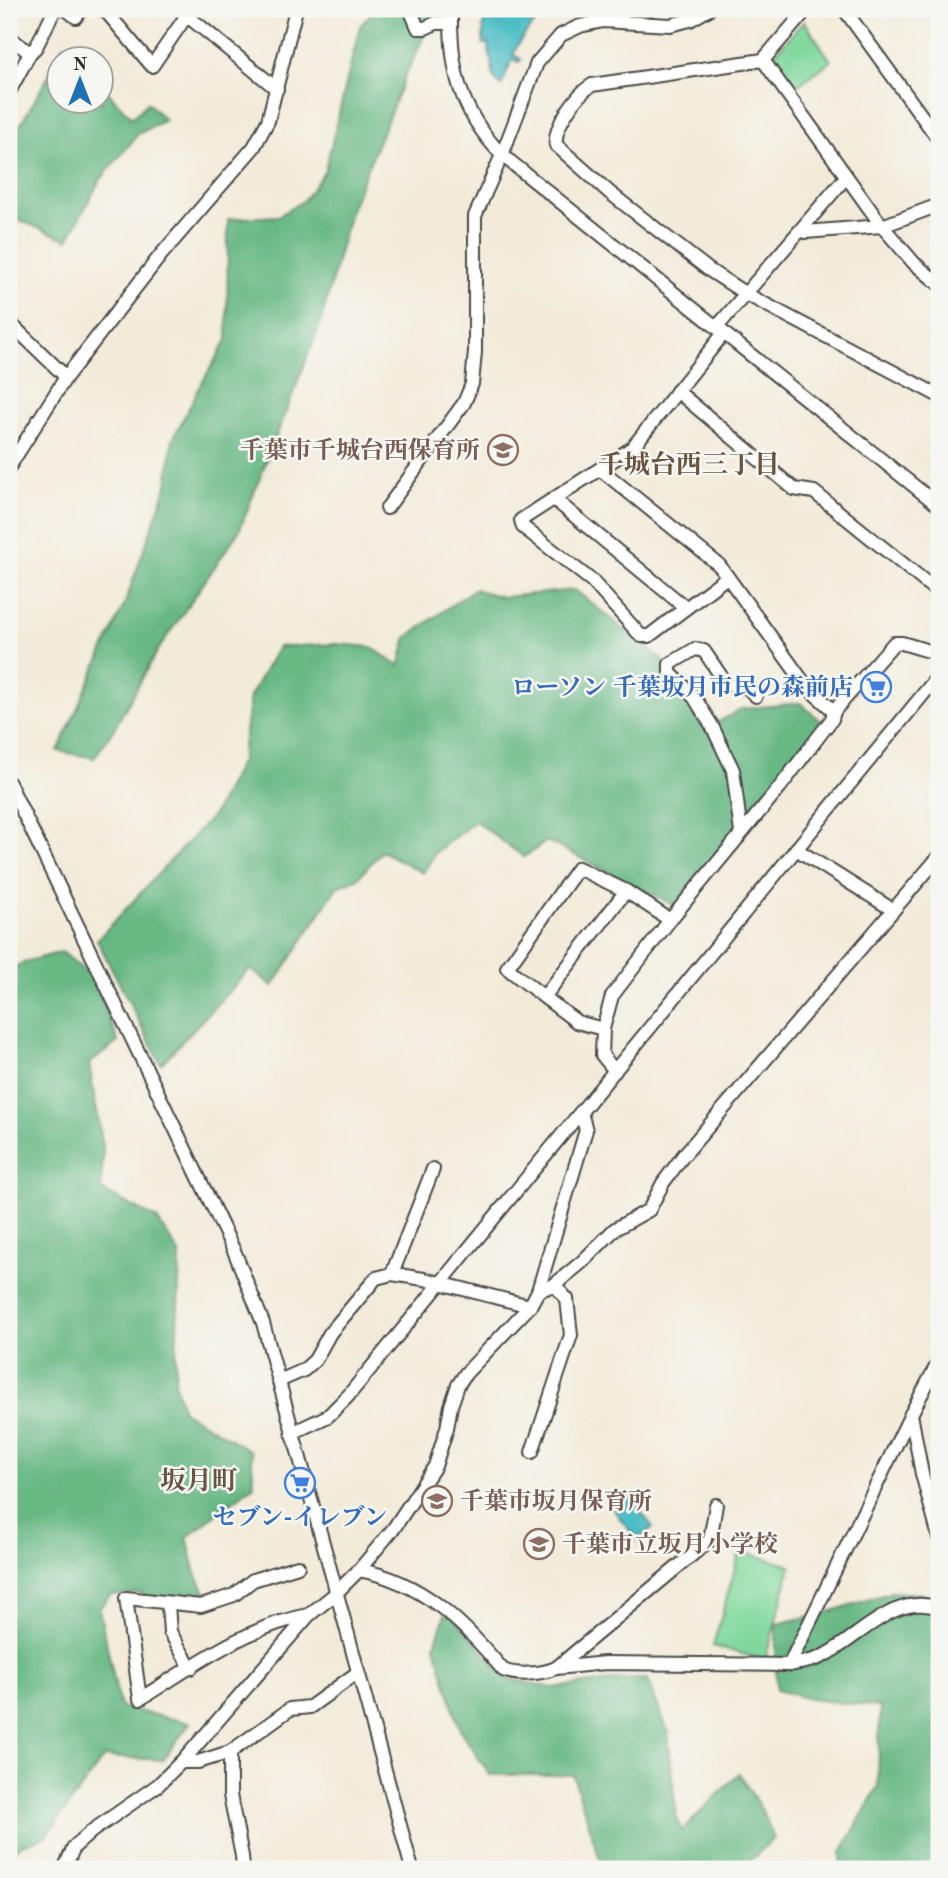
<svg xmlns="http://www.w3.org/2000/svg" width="948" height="1878" viewBox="0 0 948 1878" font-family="'Old Standard TT','Noto Serif JP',serif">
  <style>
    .green { fill: #80d89c; stroke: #568264; stroke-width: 2 }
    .forest { fill: #68b884; stroke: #4a7258; stroke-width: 2 }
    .water { fill: #4ebdc5; stroke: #3c7478; stroke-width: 2 }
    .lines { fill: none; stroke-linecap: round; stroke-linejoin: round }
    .minor-casing { stroke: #494845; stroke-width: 16 }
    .minor { stroke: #fff; stroke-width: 12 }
    .labels { text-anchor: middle; stroke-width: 5; stroke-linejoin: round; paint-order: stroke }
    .education-label { font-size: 24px; font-weight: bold; fill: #785e54; stroke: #f6f6f2; text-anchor: start }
    .shop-label { font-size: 24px; font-weight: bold; fill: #366cbe; stroke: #f6f6f2; text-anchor: end }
    .neighbourhood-label { font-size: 26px; font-weight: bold; fill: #685540; stroke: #f6f6f2 }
  </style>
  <rect width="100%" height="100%" fill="#f6f6f2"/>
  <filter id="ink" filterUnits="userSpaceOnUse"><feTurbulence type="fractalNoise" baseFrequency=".0143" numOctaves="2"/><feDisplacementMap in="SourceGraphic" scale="14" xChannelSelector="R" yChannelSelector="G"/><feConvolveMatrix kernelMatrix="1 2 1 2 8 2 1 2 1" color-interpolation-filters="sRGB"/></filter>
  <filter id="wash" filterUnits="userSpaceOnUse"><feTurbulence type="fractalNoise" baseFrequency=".00686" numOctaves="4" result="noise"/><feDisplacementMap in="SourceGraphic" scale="28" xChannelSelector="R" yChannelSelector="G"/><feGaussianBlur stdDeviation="1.57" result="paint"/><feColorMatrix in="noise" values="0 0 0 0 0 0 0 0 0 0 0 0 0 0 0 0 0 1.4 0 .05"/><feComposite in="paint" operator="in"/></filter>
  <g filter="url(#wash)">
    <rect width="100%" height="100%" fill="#f2ebd9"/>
    <g class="green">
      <path d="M 804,21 L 831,61 L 794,88 L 790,87 L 772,61 L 773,56 Z"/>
      <path d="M 740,1551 L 791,1566 L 765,1660 L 713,1646 Z"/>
    </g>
    <g class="forest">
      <path d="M 375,9 L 437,9 L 406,74 L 351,208 L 321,322 L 239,531 L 158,650 L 114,729 L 94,758 L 58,751 L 125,603 L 167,485 L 173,439 L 200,386 L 227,340 L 228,219 L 278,216 L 303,201 L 325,171 L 360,26 Z"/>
      <path d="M 63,45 L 76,59 L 60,60 L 60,102 L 102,102 L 102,86 L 132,118 L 148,103 L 165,120 L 138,134 L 100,180 L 68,240 L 16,219 L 9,213 L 9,144 L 51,72 Z"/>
      <path d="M 474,589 L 502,597 L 575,590 L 672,668 L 700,710 L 718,722 L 741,709 L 800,703 L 828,727 L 744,819 L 678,907 L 547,841 L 524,857 L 475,821 L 436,852 L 423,873 L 382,851 L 357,879 L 337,887 L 273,986 L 250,969 L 161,1064 L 97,940 L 214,814 L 241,761 L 250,696 L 278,647 L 337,644 L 371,647 L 399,666 L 407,637 Z"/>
      <path d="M 62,952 L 96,980 L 118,1042 L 89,1064 L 103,1148 L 101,1190 L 157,1219 L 180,1255 L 175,1384 L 183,1411 L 251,1451 L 254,1485 L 187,1537 L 196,1574 L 208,1598 L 151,1602 L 142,1593 L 110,1595 L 99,1609 L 120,1707 L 190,1723 L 163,1760 L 104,1757 L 46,1836 L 9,1850 L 9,969 L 28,961 Z"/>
      <path d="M 892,1592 L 922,1594 L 939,1627 L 939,1869 L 841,1869 L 841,1854 L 878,1786 L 880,1707 L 810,1699 L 776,1690 L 776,1624 L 829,1612 Z"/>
      <path d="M 447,1609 L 506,1678 L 553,1688 L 625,1679 L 647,1679 L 668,1732 L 676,1817 L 682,1831 L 739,1773 L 761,1809 L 774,1838 L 742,1869 L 603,1869 L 573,1775 L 490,1775 L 460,1730 L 435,1645 Z"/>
    </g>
    <g class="water">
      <path d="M 484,9 L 554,9 C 536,20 521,35 513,55 L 521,59 L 519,62 L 512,60 L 501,86 L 494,79 L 488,44 L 483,44 Z"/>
      <path d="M 629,1497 L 653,1527 L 637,1540 L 613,1509 Z"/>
    </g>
  </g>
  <g filter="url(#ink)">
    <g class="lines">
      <g class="minor-casing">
        <g id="minor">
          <path d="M 66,9 L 76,17 L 82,9"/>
          <path d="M 104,9 L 152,66 L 187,15"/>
          <path d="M 179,9 L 277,89"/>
          <path d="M 410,9 L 418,28 L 425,28 L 436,23 L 451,23"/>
          <path d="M 451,9 C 450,69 459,110 502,155 L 939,506"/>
          <path d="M 807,9 L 763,60 L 592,85 C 577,94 553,127 556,145 L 610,193 L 709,270 L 746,294 L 939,396"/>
          <path d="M 844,9 L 939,140"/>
          <path d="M 9,37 L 30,53 L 36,47 L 55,9"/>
          <path d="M 763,60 L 882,226 L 914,263 L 939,284"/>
          <path d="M 9,92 L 30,53"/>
          <path d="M 802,229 L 805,232 L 882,226 L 939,205"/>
          <path d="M 9,322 L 66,377"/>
          <path d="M 717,327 L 846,177"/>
          <path d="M 724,333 L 632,448 L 521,520 L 523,527 L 592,581 L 641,636 L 649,636 L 727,577"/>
          <path d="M 677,391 L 794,489 L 814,492 L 934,589 L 939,587"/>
          <path d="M 9,467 L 66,377 L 160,256 L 254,147 L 268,121 L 296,9"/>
          <path d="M 600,469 L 719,565 L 807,687 L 834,711 L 894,643 L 902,643 L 939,654"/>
          <path d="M 554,499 L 686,608"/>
          <path d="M 387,508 L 464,403 L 472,384 L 475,352 L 475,216 L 502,155 L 537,63 L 561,35 L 580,26 L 603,21 L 670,25 L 690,20 L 709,9"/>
          <path d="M 9,783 L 235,1253 L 263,1323 L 412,1869"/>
          <path d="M 741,833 L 733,770 L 712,726 L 694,697 L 670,673 L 670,664 L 695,649 L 704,651 L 727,685 L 747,687 L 756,696"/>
          <path d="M 796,849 L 893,910"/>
          <path d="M 544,997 L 507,968 L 578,868 L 626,891 L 670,920"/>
          <path d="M 603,1029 L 612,996 L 670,920 L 780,787 L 832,719 L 834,711"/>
          <path d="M 615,1071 L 602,1055 L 603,1029 L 577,1022 L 544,997 L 626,891"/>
          <path d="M 392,1274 L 433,1169"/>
          <path d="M 538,1291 L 554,1285 L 582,1262 L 615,1229 L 649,1210 L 663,1183 L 683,1156 L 937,859 L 939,861"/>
          <path d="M 279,1381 L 304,1370 L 315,1360 L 330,1333 L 376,1278 L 392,1274 L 424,1279 L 530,1306"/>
          <path d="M 911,1414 L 922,1474 L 939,1537"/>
          <path d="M 292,1433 L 328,1416 L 348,1396 L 939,675"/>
          <path d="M 532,1452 L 571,1335 L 567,1299 L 554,1285"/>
          <path d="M 298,1566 L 253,1580 L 234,1595 L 201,1606 L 126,1598 L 140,1699 C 193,1666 247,1626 309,1615"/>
          <path d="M 359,1570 C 422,1581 464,1623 503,1670 C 517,1676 542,1674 556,1668 L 605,1663 L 789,1665 C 799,1663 811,1662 821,1657 C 858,1640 893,1592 939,1608"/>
          <path d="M 168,1604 L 170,1632 L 191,1668"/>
          <path d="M 789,1665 L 911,1414 L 939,1361"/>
          <path d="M 556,1668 L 710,1540 L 716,1505"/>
          <path d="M 230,1752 L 230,1795 L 242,1856 L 243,1869"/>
          <path d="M 181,1762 L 198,1762 L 230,1752 L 290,1709 L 310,1707 L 357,1673"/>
          <path d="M 64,1869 L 74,1847 L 92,1831 L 158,1785 L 188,1755 L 309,1615 L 335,1594 L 359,1570 L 394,1528 L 435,1466 L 447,1428 L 451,1406 L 458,1385 L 466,1373 L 530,1306 L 538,1291 L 586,1130 L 581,1113"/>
        </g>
      </g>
      <use href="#minor" class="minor"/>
    </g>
  </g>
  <defs>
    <g id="school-ring" transform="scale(1.575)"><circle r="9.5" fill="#f6f6f2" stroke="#8d6e63" stroke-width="1.5"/><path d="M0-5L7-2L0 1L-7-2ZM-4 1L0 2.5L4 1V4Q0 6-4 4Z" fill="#8d6e63"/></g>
    <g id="supermarket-ring" transform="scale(1.575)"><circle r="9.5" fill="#f6f6f2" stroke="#3f7fe0" stroke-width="1.5"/><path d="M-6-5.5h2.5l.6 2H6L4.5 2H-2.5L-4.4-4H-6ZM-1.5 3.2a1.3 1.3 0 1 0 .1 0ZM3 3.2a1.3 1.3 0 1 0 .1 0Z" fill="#3f7fe0"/></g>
  </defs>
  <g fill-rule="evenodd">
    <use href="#school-ring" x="503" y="450"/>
    <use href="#supermarket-ring" x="876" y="687"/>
    <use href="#supermarket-ring" x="300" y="1483"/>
    <use href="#school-ring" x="437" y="1501"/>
    <use href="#school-ring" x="539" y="1544"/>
  </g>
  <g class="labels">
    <g class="education-label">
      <text x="480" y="458" text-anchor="end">千葉市千城台西保育所</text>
      <text x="460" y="1509">千葉市坂月保育所</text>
      <text x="562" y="1552">千葉市立坂月小学校</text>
    </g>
    <g class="shop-label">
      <text x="853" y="695">ローソン 千葉坂月市民の森前店</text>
      <text x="300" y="1525" text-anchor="middle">セブン-イレブン</text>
    </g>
    <g class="neighbourhood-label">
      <text x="689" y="473">千城台西三丁目</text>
      <text x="199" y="1489">坂月町</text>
    </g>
  </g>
  <rect width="948" height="1878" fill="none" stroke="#f6f6f2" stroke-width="35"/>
  <g transform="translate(80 80)"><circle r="33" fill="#f6f6f2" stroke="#a5a5a2" stroke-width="2"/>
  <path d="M0-5L12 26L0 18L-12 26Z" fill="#1f6fb2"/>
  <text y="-10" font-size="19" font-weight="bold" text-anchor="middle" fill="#2b2b2b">N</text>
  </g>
</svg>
